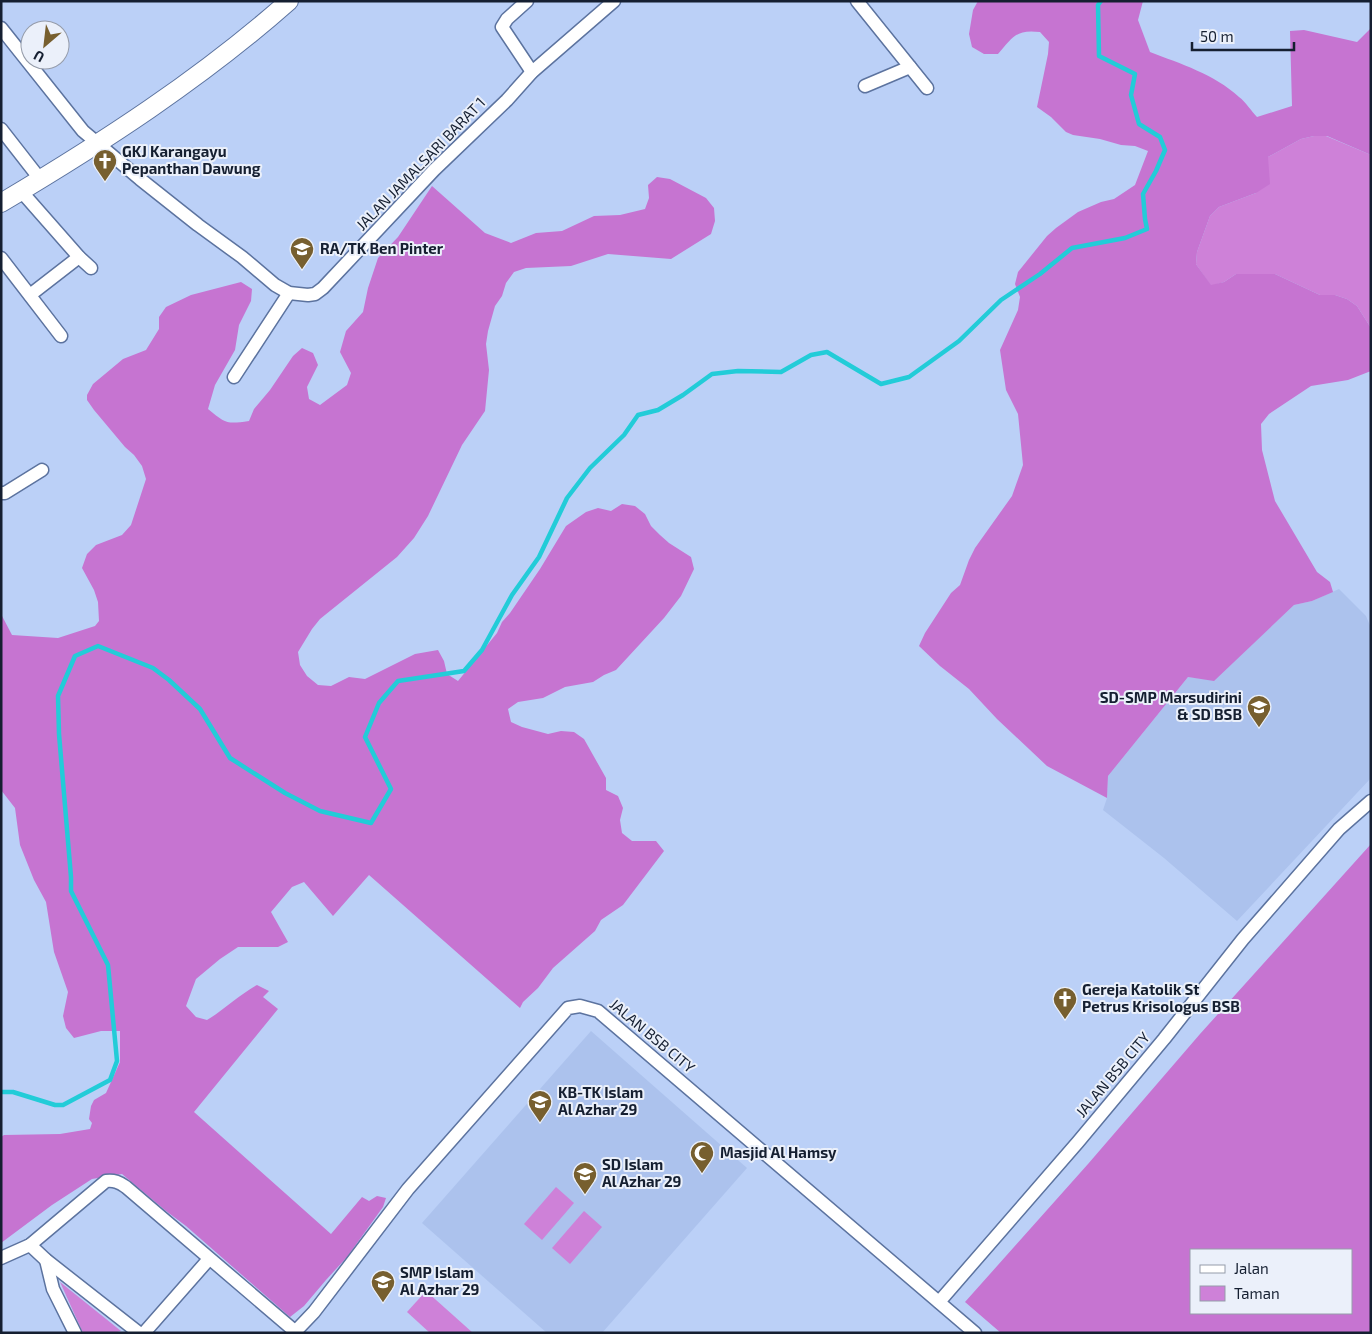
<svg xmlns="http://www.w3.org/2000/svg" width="1372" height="1334" viewBox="0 0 1372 1334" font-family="'Exo 2',sans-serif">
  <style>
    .built { fill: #acc2ed }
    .green { fill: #ce81d8 }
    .forest { fill: #c674d1; fill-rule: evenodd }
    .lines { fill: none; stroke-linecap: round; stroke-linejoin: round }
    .stream { stroke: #22ccd8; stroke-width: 4.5 }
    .street-casing { stroke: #5c739f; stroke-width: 15 }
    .secondary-casing { stroke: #5c739f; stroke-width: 20 }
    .street { stroke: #fff; stroke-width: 12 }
    .secondary { stroke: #fff; stroke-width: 18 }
    .labels { text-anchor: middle; stroke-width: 4; stroke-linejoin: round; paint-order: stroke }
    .poi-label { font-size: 15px; font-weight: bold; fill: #151f31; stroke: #ebf0fa; text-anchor: start }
    .street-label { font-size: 15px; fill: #151f31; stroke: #ebf0fa }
  </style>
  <rect width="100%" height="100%" fill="#bbd0f7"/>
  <g class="built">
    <path d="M 1339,589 L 1366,616 L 1371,628 L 1371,778 L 1237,921 L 1164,858 L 1103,810 L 1107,798 L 1108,776 L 1188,677 L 1214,680 L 1294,605 L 1312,601 Z"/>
    <path d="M 591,1031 L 747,1168 L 602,1333 L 547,1333 L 422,1223 Z"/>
  </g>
  <g class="green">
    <path d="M 1314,136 L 1326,136 L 1371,155 L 1371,328 L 1357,306 L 1347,299 L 1335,295 L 1320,295 L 1275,274 L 1236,274 L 1224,282 L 1211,286 L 1196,264 L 1197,252 L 1210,216 L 1219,207 L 1256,193 L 1268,157 L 1301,139 Z"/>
    <path d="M 556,1187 L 574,1203 L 542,1240 L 524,1224 Z"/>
    <path d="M 584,1211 L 602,1227 L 570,1264 L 552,1248 Z"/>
    <path d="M 60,1282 L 121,1331 L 113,1333 L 83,1333 Z"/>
    <path d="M 426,1291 L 473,1333 L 430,1333 L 407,1312 Z"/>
  </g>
  <g class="forest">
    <path d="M 978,1 L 1143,1 L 1138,20 L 1150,52 C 1181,64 1214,74 1239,97 C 1246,102 1251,111 1257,117 L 1292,106 L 1290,31 L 1304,30 L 1357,42 L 1371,28 L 1371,155 L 1327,136 L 1314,136 L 1301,139 L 1268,157 L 1270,184 L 1256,193 L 1219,207 L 1210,216 L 1197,252 L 1196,264 L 1211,285 L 1224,282 L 1236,274 L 1275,274 L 1320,295 L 1335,295 L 1347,299 L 1357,306 L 1371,328 L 1371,371 L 1348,380 L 1311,386 L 1269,414 L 1261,424 L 1262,450 L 1275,501 L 1317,572 L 1330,582 L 1333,592 L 1312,601 L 1294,605 L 1214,681 L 1188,677 L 1108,776 L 1107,798 L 1047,766 L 997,719 L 969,689 L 940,666 L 919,646 L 925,633 L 951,593 L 960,585 L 969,560 L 975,548 L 1012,496 L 1023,465 L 1018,414 L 1006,390 L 1000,350 L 1018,310 L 1020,297 L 1015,284 L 1018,272 L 1047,236 L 1056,228 L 1078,212 L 1101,202 L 1114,199 L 1135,185 L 1148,151 L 1135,146 L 1121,145 L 1100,139 L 1073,135 L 1066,132 L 1051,117 L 1037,107 L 1048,54 L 1049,42 L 1040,32 C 1016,29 1013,37 998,54 L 984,54 L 972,47 L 969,34 L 973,10 Z"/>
    <path d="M 657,177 L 670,179 L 706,198 L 714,208 L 715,221 L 711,234 L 671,259 L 608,254 L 571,266 L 526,268 L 514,272 L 506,283 L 502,296 L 495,306 L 488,331 L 486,344 L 489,370 L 485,411 L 462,445 L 428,516 L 414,538 L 397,557 L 320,619 L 312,629 L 298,652 L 300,665 L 307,676 L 318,685 L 331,686 L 349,677 L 365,679 L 415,654 L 438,650 L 444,661 L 447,674 L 458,681 L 497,633 L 502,622 L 510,613 L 540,569 L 566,526 L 586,512 L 598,508 L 611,511 L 622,504 L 635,506 L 645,514 L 651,526 L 660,535 L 669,543 L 691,557 L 694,569 L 681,596 L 664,618 L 616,670 L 604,675 L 593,682 L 565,687 L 543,698 L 518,702 L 508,709 L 511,722 L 522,727 L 548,734 L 561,731 L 574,732 L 584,739 L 606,778 L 606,790 L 618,796 L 623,808 L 620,820 L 622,833 L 632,841 L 656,841 L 664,851 L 623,905 L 601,920 L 595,931 L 553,968 L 538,988 L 523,1002 L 520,1008 L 369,875 L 333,916 L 304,882 L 292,887 L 271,912 L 288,942 L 278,947 L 238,947 L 220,959 L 196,979 L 186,1006 L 196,1017 L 207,1020 C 224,1010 239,995 257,985 L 269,991 L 263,997 L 278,1009 L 194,1112 L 331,1234 L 362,1197 L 369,1201 L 377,1196 L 386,1198 L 383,1207 L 347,1257 L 326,1280 L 304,1306 L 290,1317 L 186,1226 L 166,1211 L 122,1174 L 92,1179 L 52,1205 L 1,1243 L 1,1137 L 4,1135 L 60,1134 L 90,1129 L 92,1123 L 89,1119 L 91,1106 L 94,1100 L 106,1093 L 120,1062 L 120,1031 L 101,1031 L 74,1038 L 66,1028 L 63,1016 L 68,992 L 54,952 L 46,902 L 34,880 L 20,845 L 15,808 L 1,790 L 1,614 L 12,635 L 58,638 L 95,626 L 99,621 L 98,602 L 94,590 L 82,568 L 87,554 L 96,545 L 122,535 L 131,525 L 146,479 L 142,466 L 134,455 L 125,447 L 94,410 L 87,400 L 87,395 L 93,384 L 123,359 L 146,350 L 159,329 L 159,317 L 166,307 L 191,295 L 241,282 L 252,289 L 251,301 L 239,325 L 235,350 L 215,385 L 208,409 C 226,424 227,424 249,421 L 254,409 L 270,390 L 293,356 L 302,348 L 313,353 L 318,365 L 307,387 L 309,399 L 320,405 L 347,385 L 351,373 L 340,352 L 346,331 L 363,312 L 368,288 L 378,258 L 398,237 L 432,186 L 485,233 L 511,243 L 536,233 L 562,231 L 594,216 L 620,215 L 645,209 L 649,198 L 648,185 Z"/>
    <path d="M 1371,844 L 1371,1333 L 1001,1333 L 965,1302 L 1088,1164 L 1200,1034 ZM 1191,1250 L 1351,1250 L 1351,1313 L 1191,1313 Z"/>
  </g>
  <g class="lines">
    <path class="stream" d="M 1,1092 L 13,1092 L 55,1105 L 63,1105 L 110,1080 L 117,1061 L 108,965 L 71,891 L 71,877 L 59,734 L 58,696 L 75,656 L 98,646 L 153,668 L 169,680 L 200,709 L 230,758 L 285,793 L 320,811 L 371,823 L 391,789 L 365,737 L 379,703 L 398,681 L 464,671 L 482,650 L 512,595 L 539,557 L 567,498 L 590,468 L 624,435 L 638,415 L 658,410 L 683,395 L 712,374 L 738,371 L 781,372 L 811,355 L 827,352 L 881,384 L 909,377 L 959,341 L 1001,300 L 1040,274 L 1072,248 L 1125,238 L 1147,229 L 1145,219 L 1143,194 L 1156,171 L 1165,150 L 1160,137 L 1139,124 L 1131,95 L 1135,74 L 1099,56 L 1098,5 L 1101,1"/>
    <g class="street-casing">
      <g id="street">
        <path d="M 527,1 L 507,19 L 502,27 L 532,72"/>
        <path d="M 857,1 L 927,88"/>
        <path d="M 1,28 L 83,131 L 140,179 L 198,225 L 242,257 L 275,285 L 289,293 L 308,295 L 315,294 L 323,288 L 434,170 L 507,100 L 532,72 L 614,1"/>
        <path d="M 865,86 L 910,67"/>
        <path d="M 1,129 L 40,179"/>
        <path d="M 21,191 L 79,257 L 91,268"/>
        <path d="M 1,258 L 61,336"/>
        <path d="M 30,295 L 79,257"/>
        <path d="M 234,377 L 289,293"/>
        <path d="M 1,493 L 5,493 L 42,470"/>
        <path d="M 30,1245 L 46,1260 L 139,1333"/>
        <path d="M 1,1258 L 30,1245 L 106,1181 C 114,1180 119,1182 126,1187 L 297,1333"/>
        <path d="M 46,1260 L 53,1289 L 75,1333"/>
        <path d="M 939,1302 L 1078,1142 L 1164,1039 L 1243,939 L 1339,829 L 1371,801"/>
        <path d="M 144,1333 L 209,1259"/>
        <path d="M 294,1333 L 314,1312 L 408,1189 L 568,1008 L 580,1006 L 598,1011 L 975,1333"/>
      </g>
    </g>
    <g class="secondary-casing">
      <path id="secondary" d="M 1,203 C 102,143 201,79 289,1"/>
    </g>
    <use href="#street" class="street"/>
    <use href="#secondary" class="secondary"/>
  </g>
  <defs>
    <g id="church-pin" transform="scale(1.25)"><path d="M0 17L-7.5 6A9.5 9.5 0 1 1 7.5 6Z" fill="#775f2f" stroke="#ebf0fa"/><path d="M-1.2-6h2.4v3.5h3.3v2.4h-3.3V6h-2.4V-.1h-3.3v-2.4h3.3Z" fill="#fff"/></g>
    <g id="school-pin" transform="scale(1.25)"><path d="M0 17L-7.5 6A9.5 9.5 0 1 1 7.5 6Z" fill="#775f2f" stroke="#ebf0fa"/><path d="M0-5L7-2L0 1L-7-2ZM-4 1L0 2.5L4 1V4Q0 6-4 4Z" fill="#fff"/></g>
    <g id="mosque-pin" transform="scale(1.25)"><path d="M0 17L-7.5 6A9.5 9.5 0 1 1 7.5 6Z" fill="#775f2f" stroke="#ebf0fa"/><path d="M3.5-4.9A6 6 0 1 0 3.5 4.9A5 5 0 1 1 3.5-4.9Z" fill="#fff"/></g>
  </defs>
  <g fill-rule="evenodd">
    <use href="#church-pin" x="105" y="161"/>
    <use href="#school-pin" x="302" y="249"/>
    <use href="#school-pin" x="1259" y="707"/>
    <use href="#church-pin" x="1065" y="999"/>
    <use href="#school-pin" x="540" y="1102"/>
    <use href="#mosque-pin" x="702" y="1153"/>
    <use href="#school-pin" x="585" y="1174"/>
    <use href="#school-pin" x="383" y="1282"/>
  </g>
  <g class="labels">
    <g class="poi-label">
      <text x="122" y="157">GKJ Karangayu<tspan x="122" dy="17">Pepanthan Dawung</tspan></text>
      <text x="320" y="254">RA/TK Ben Pinter</text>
      <text x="1242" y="703" text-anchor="end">SD-SMP Marsudirini<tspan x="1242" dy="17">&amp; SD BSB</tspan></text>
      <text x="1082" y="995">Gereja Katolik St<tspan x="1082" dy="17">Petrus Krisologus BSB</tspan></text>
      <text x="558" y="1098">KB-TK Islam<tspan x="558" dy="17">Al Azhar 29</tspan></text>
      <text x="720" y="1158">Masjid Al Hamsy</text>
      <text x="602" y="1170">SD Islam<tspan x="602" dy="17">Al Azhar 29</tspan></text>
      <text x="400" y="1278">SMP Islam<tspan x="400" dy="17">Al Azhar 29</tspan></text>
    </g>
    <g class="street-label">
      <text transform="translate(421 164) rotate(-46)" y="5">JALAN JAMALSARI BARAT 1</text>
      <text transform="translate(652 1036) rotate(40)" y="5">JALAN BSB CITY</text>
      <text transform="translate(1113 1075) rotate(-50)" y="5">JALAN BSB CITY</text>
    </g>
  </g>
  <rect width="1372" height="1334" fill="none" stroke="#151f31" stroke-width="5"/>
  <rect x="1190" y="1249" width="162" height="65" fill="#ebf0fa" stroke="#959caa"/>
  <rect x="1200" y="1265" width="25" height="8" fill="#ffffff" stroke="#959caa"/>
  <text x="1234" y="1274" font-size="15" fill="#151f31">Jalan</text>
  <rect x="1200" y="1286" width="25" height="15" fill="#ce81d8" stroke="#959caa"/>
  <text x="1234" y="1299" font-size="15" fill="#151f31">Taman</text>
  <g transform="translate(45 45) rotate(208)"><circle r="24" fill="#ebf0fa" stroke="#959caa"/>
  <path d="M0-4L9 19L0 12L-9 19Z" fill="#775f2f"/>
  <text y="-8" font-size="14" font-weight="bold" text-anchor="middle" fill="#151f31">U</text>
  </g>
  <path d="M1192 42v8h102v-8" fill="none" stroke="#151f31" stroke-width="2.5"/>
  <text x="1200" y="42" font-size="15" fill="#151f31" stroke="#ebf0fa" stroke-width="4" paint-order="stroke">50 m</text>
</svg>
